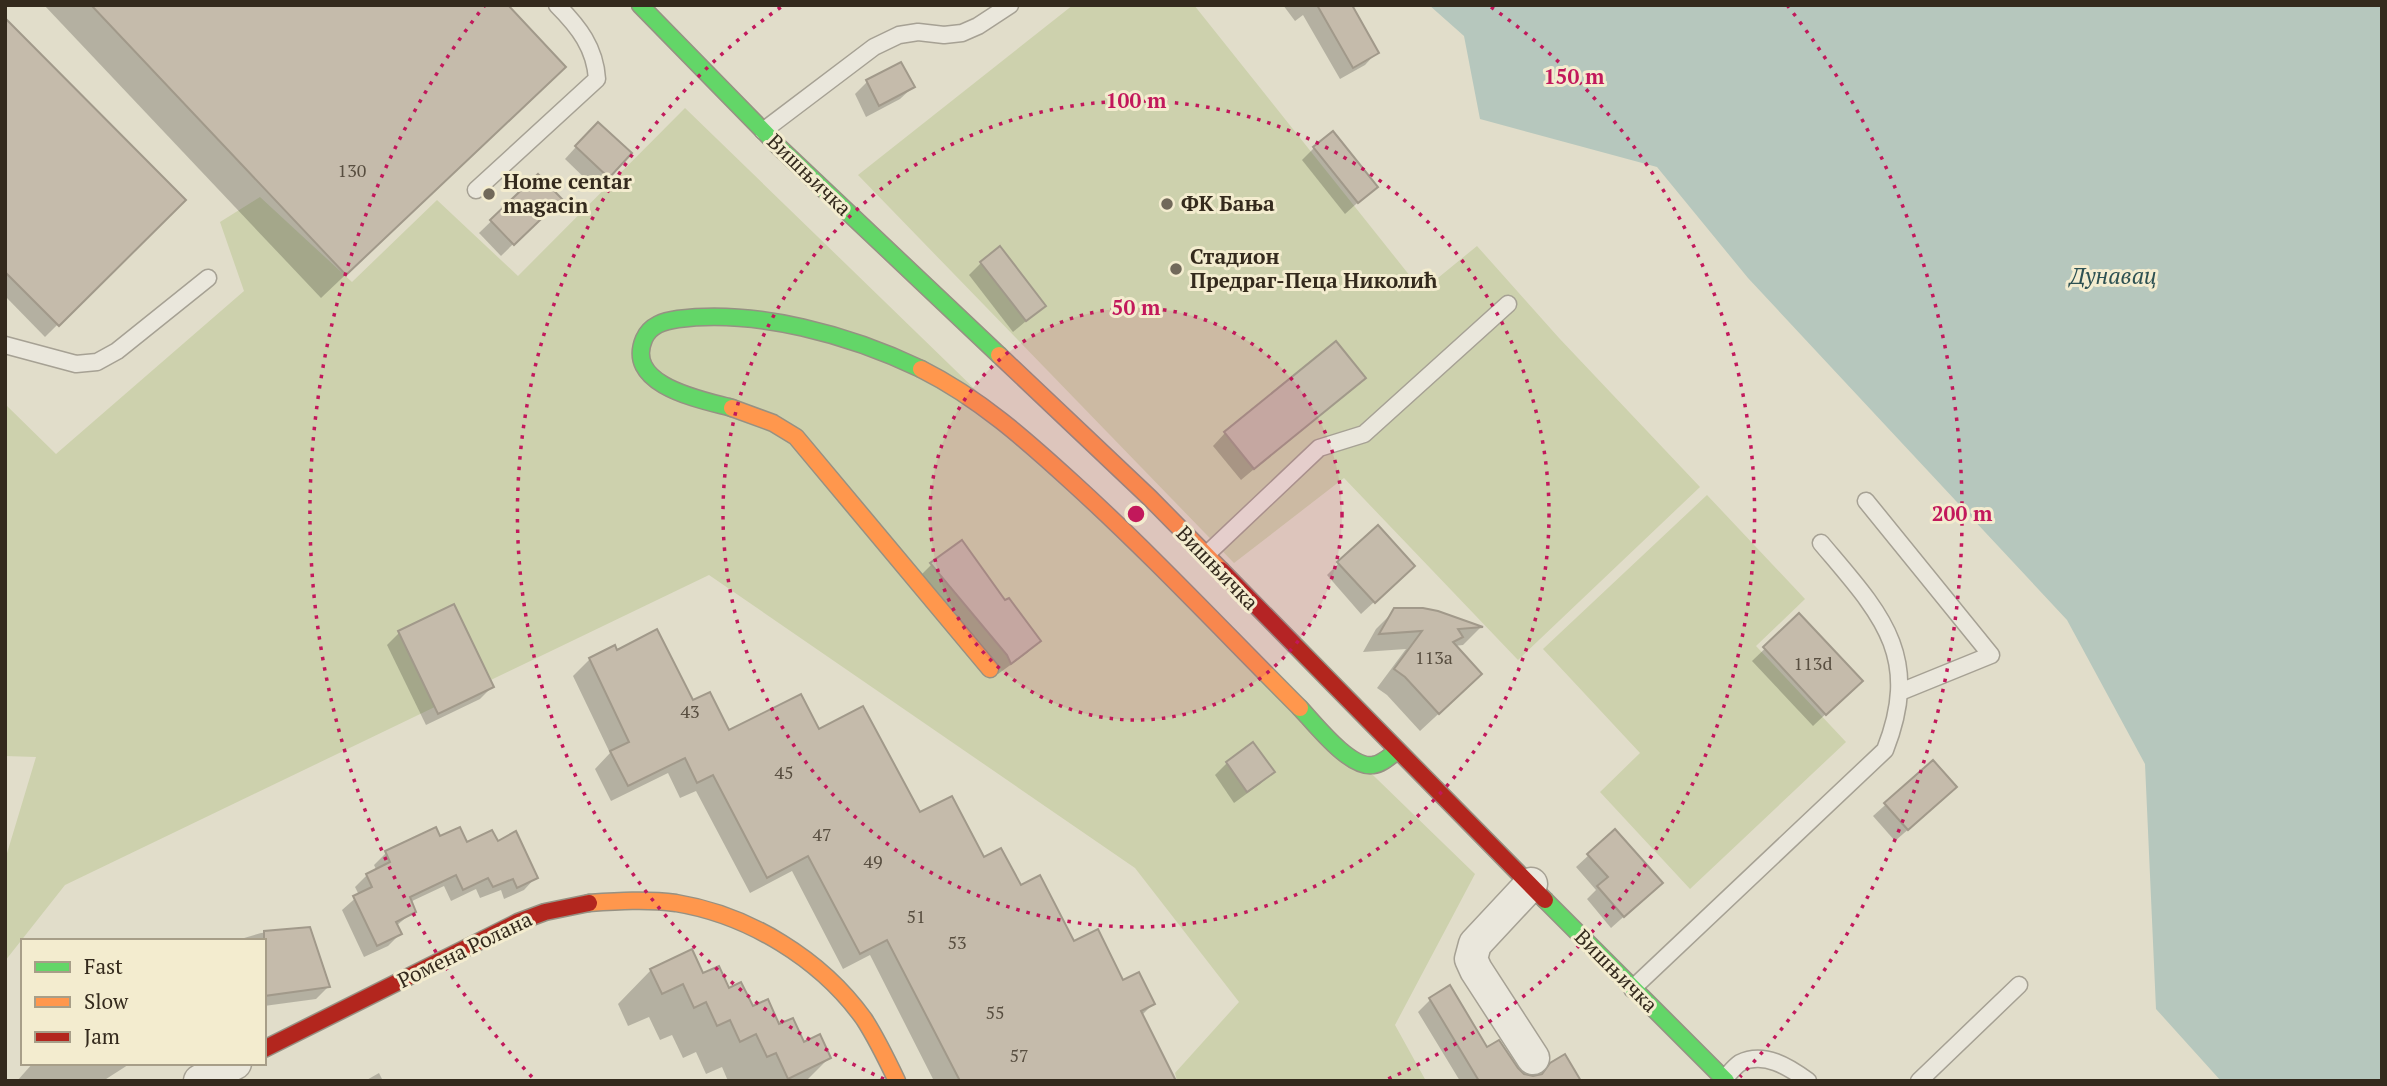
<svg xmlns="http://www.w3.org/2000/svg" width="2387" height="1086" viewBox="0 0 2387 1086" font-family="'PT Serif',serif">
  <style>
    .green { fill: #cdd1ad }
    .water { fill: #b6c7bd }
    .shadow { fill: #0003 }
    .building { fill: #c5bbab; stroke: #a1998a; stroke-width: 2 }
    .lines { fill: none; stroke-linecap: round; stroke-linejoin: round }
    .lane-casing { stroke: #a6a194; stroke-width: 19 }
    .street-casing { stroke: #a6a194; stroke-width: 35 }
    .fast-casing { stroke: #969183; stroke-width: 19 }
    .slow-casing { stroke: #969183; stroke-width: 19 }
    .jam-casing { stroke: #969183; stroke-width: 19 }
    .lane { stroke: #eae7dc; stroke-width: 16 }
    .street { stroke: #eae7dc; stroke-width: 32 }
    .fast { stroke: #63d668; stroke-width: 16 }
    .slow { stroke: #ff974d; stroke-width: 16 }
    .jam { stroke: #b3261e; stroke-width: 16 }
    .ring { fill: none; stroke: #c2185b; stroke-width: 3.5; stroke-dasharray: 3.5 7 }
    .poi-dot { fill: #71695a; stroke: #f3eccf; stroke-width: 2.5 }
    .labels { text-anchor: middle; stroke-width: 6; stroke-linejoin: round; paint-order: stroke }
    .number-label { font-size: 18px; fill: #584e40 }
    .street-label { font-size: 21px; fill: #342a1d; stroke: #f3eccf }
    .poi-label { font-size: 21px; font-weight: bold; fill: #342a1d; stroke: #f3eccf; text-anchor: start }
    .water-label { font-size: 23px; font-style: italic; fill: #2d5153; stroke: #f3eccf }
    .centre { fill: #c2185b; stroke: #f3eccf; stroke-width: 3.5 }
    .ring-label { font-size: 21px; text-anchor: middle; font-weight: bold; fill: #c2185b; stroke: #f3eccf; stroke-width: 6; stroke-linejoin: round; paint-order: stroke }
  </style>
  <rect width="100%" height="100%" fill="#e1ddca"/>
  <g class="green">
    <path d="M 1073,5 L 1194,5 L 1422,291 L 1477,246 L 1559,338 L 1700,487 L 1518,660 L 1344,478 L 1234,563 L 858,175 Z"/>
    <path d="M 685,108 L 1475,874 L 1395,1025 L 1426,1081 L 1177,1081 L 1175,1073 L 1239,1002 L 1135,868 L 709,575 L 65,885 L 5,961 L 5,860 L 36,757 L 5,756 L 5,404 L 56,454 L 244,291 L 220,222 L 260,197 L 352,282 L 437,200 L 518,276 Z"/>
    <path d="M 1707,495 L 1805,599 L 1756,646 L 1846,742 L 1690,889 L 1600,792 L 1640,753 L 1543,649 Z"/>
  </g>
  <path class="water" d="M 1429,5 L 2382,5 L 2382,1081 L 2221,1081 L 2156,1009 L 2145,764 L 2067,620 L 1748,278 L 1657,167 L 1480,119 L 1464,36 Z"/>
  <g class="shadow">
    <path d="M 44,5 L 505,5 L 539,91 L 321,298 Z"/>
    <path d="M 1283,5 L 1350,5 L 1377,52 L 1365,65 L 1340,79 L 1303,15 L 1295,21 Z"/>
    <path d="M 5,21 L 183,200 L 45,337 L 5,296 Z"/>
    <path d="M 867,82 L 913,87 L 900,99 L 866,117 L 855,94 Z"/>
    <path d="M 586,136 L 608,177 L 596,189 L 565,159 Z"/>
    <path d="M 1314,148 L 1375,187 L 1345,214 L 1302,160 Z"/>
    <path d="M 538,176 L 559,199 L 501,256 L 479,233 Z"/>
    <path d="M 981,263 L 1044,306 L 1013,332 L 969,275 Z"/>
    <path d="M 1363,378 L 1241,480 L 1213,446 L 1225,433 Z"/>
    <path d="M 961,543 L 1004,603 L 1039,641 L 1027,653 L 998,674 L 919,577 L 931,565 Z"/>
    <path d="M 1339,563 L 1400,578 L 1361,614 L 1327,575 Z"/>
    <path d="M 1395,610 L 1437,612 L 1480,628 L 1463,645 L 1454,646 L 1462,692 L 1420,731 L 1387,695 L 1377,688 L 1406,649 L 1363,652 L 1376,629 Z"/>
    <path d="M 1799,616 L 1848,693 L 1813,726 L 1752,661 Z"/>
    <path d="M 399,633 L 492,687 L 480,699 L 426,725 L 387,645 Z"/>
    <path d="M 616,652 L 692,703 L 728,732 L 818,732 L 919,814 L 1020,887 L 1073,944 L 1153,1004 L 1141,1016 L 1166,1081 L 934,1081 L 870,955 L 843,969 L 792,871 L 750,893 L 696,791 L 680,798 L 668,773 L 611,801 L 595,769 L 610,753 L 573,676 L 590,659 Z"/>
    <path d="M 1933,762 L 1943,799 L 1895,841 L 1873,816 Z"/>
    <path d="M 1227,763 L 1272,772 L 1260,784 L 1234,803 L 1215,775 Z"/>
    <path d="M 1615,831 L 1648,895 L 1611,928 L 1587,899 L 1596,890 L 1576,867 Z"/>
    <path d="M 440,839 L 467,844 L 497,843 L 536,877 L 524,890 L 504,899 L 501,890 L 480,898 L 476,889 L 451,901 L 444,886 L 410,902 L 414,911 L 396,926 L 400,934 L 388,946 L 364,957 L 342,910 L 359,895 L 355,887 L 367,875 L 377,871 L 374,865 L 386,853 Z"/>
    <path d="M 309,929 L 328,987 L 316,999 L 264,1006 L 264,941 L 234,941 L 261,933 Z"/>
    <path d="M 651,970 L 702,976 L 728,990 L 804,1044 L 829,1058 L 806,1081 L 728,1081 L 722,1067 L 706,1074 L 696,1052 L 683,1058 L 672,1035 L 660,1040 L 649,1017 L 628,1026 L 618,1004 Z"/>
    <path d="M 1449,988 L 1487,1049 L 1524,1076 L 1539,1077 L 1551,1064 L 1579,1081 L 1460,1081 L 1418,1012 L 1430,1000 Z"/>
    <path d="M 33,1063 L 131,1063 L 103,1081 L 17,1081 Z"/>
    <path d="M 379,1073 L 383,1081 L 365,1081 Z"/>
  </g>
  <g class="building">
    <path d="M 91,5 L 508,5 L 566,67 L 346,275 Z"/>
    <path d="M 1317,5 L 1352,5 L 1379,53 L 1353,68 Z"/>
    <path d="M 5,18 L 186,200 L 59,326 L 5,272 Z"/>
    <path d="M 901,62 L 915,87 L 879,106 L 866,80 Z"/>
    <path d="M 598,122 L 632,153 L 609,178 L 575,146 Z"/>
    <path d="M 1333,131 L 1378,187 L 1358,203 L 1313,147 Z"/>
    <path d="M 538,174 L 562,199 L 514,245 L 490,220 Z"/>
    <path d="M 1000,246 L 1046,306 L 1026,321 L 980,262 Z"/>
    <path d="M 1336,341 L 1366,378 L 1254,469 L 1224,432 Z"/>
    <path d="M 1378,525 L 1415,566 L 1375,603 L 1337,562 Z"/>
    <path d="M 962,540 L 1005,600 L 1009,598 L 1041,641 L 1011,664 L 1007,655 L 930,563 Z"/>
    <path d="M 454,604 L 494,687 L 438,714 L 398,631 Z"/>
    <path d="M 1394,608 L 1423,608 L 1438,611 L 1483,627 L 1458,629 L 1463,637 L 1453,642 L 1482,674 L 1439,714 L 1405,677 L 1394,669 L 1422,631 L 1379,634 Z"/>
    <path d="M 1799,613 L 1863,681 L 1826,715 L 1763,647 Z"/>
    <path d="M 657,629 L 693,700 L 710,692 L 729,730 L 801,694 L 819,729 L 863,706 L 920,812 L 952,796 L 984,857 L 1001,848 L 1021,885 L 1040,875 L 1074,941 L 1098,929 L 1123,980 L 1139,972 L 1155,1004 L 1141,1011 L 1176,1081 L 960,1081 L 887,940 L 860,954 L 808,856 L 767,878 L 713,775 L 697,783 L 685,758 L 628,786 L 610,751 L 629,742 L 589,658 L 615,645 L 617,650 Z"/>
    <path d="M 1253,742 L 1275,772 L 1247,792 L 1226,762 Z"/>
    <path d="M 1933,760 L 1957,787 L 1908,830 L 1884,803 Z"/>
    <path d="M 436,827 L 440,836 L 460,827 L 467,842 L 492,830 L 498,841 L 516,831 L 538,878 L 517,888 L 513,879 L 493,887 L 488,878 L 463,890 L 456,875 L 410,897 L 416,912 L 396,922 L 402,934 L 377,946 L 353,896 L 372,887 L 366,874 L 390,862 L 385,851 Z"/>
    <path d="M 1615,829 L 1663,883 L 1624,917 L 1597,886 L 1608,877 L 1587,854 Z"/>
    <path d="M 310,927 L 330,987 L 264,996 L 264,931 Z"/>
    <path d="M 692,949 L 703,973 L 719,966 L 729,988 L 741,982 L 753,1006 L 768,999 L 779,1024 L 793,1018 L 804,1042 L 820,1034 L 831,1058 L 788,1079 L 776,1053 L 767,1057 L 756,1034 L 740,1042 L 730,1020 L 717,1026 L 706,1002 L 694,1008 L 683,984 L 662,994 L 650,969 Z"/>
    <path d="M 1450,985 L 1487,1047 L 1499,1040 L 1518,1068 L 1524,1074 L 1533,1076 L 1542,1074 L 1550,1063 L 1565,1054 L 1581,1081 L 1479,1081 L 1429,998 Z"/>
  </g>
  <g class="lines">
    <g class="lane-casing">
      <g id="lane">
        <path d="M 763,131 L 874,47 L 899,35 L 918,32 L 944,35 L 962,33 L 978,26 L 1010,5"/>
        <path d="M 476,190 L 597,79 C 595,48 579,27 557,5"/>
        <path d="M 5,345 L 76,364 L 97,362 L 117,351 L 208,278"/>
        <path d="M 1866,501 L 1991,655 L 1900,692"/>
        <path d="M 1206,555 L 1319,448 L 1364,434 L 1508,304"/>
        <path d="M 1632,989 L 1885,750 C 1923,654 1879,612 1821,543"/>
        <path d="M 1724,1079 C 1729,1074 1734,1067 1740,1063 C 1764,1051 1789,1067 1808,1081"/>
        <path d="M 1919,1081 L 2019,985"/>
      </g>
    </g>
    <g class="street-casing">
      <g id="street">
        <path d="M 1531,884 L 1475,944 L 1471,959 L 1476,970 L 1533,1058"/>
        <path d="M 200,1081 L 235,1063"/>
      </g>
    </g>
    <g class="fast-casing">
      <g id="fast">
        <path d="M 640,5 L 779,147 L 999,355"/>
        <path d="M 732,408 C 703,400 624,386 644,339 C 650,325 664,321 678,319 C 757,309 850,335 921,369"/>
        <path d="M 1300,708 C 1315,724 1350,769 1373,765 C 1382,764 1390,756 1397,751"/>
        <path d="M 1545,900 L 1726,1081"/>
      </g>
    </g>
    <g class="slow-casing">
      <g id="slow">
        <path d="M 999,355 L 1150,498 L 1221,570"/>
        <path d="M 921,369 C 979,398 1026,440 1073,483 C 1152,555 1225,633 1300,708"/>
        <path d="M 732,408 L 773,423 L 796,437 L 990,669"/>
        <path d="M 589,903 C 618,901 647,899 676,903 C 749,915 821,959 864,1019 C 877,1039 887,1060 897,1081"/>
      </g>
    </g>
    <g class="jam-casing">
      <g id="jam">
        <path d="M 1221,570 L 1545,900"/>
        <path d="M 264,1049 L 518,922 L 545,912 L 589,903"/>
      </g>
    </g>
    <use href="#lane" class="lane"/>
    <use href="#street" class="street"/>
    <use href="#fast" class="fast"/>
    <use href="#slow" class="slow"/>
    <use href="#jam" class="jam"/>
  </g>
  <circle cx="1136" cy="514" r="206" fill="#c2185b" fill-opacity=".12"/>
  <g class="ring">
    <circle cx="1136" cy="514" r="206"/>
    <circle cx="1136" cy="514" r="413"/>
    <path d="M884 1079A619 619 0 0 1 781 7M1491 7A619 619 0 0 1 1388 1079"/>
    <path d="M532 1077A826 826 0 0 1 485 5M1787 5A826 826 0 0 1 1740 1077"/>
  </g>
  <g class="poi-dot">
    <circle cx="489" cy="194" r="7"/>
    <circle cx="1167" cy="204" r="7"/>
    <circle cx="1176" cy="269" r="7"/>
  </g>
  <g class="labels">
    <g class="number-label">
      <text x="352" y="177">130</text>
      <text x="1434" y="664">113a</text>
      <text x="1813" y="670">113d</text>
      <text x="690" y="718">43</text>
      <text x="784" y="779">45</text>
      <text x="822" y="841">47</text>
      <text x="873" y="868">49</text>
      <text x="916" y="923">51</text>
      <text x="957" y="949">53</text>
      <text x="995" y="1019">55</text>
      <text x="1019" y="1062">57</text>
    </g>
    <g class="street-label">
      <text transform="translate(809 175) rotate(44)" y="7">Вишњичка</text>
      <text transform="translate(1217 568) rotate(46)" y="7">Вишњичка</text>
      <text transform="translate(465 950) rotate(-26)" y="7">Ромена Ролана</text>
      <text transform="translate(1616 971) rotate(45)" y="7">Вишњичка</text>
    </g>
    <g class="poi-label">
      <text x="503" y="189">Home centar<tspan x="503" dy="24">magacin</tspan></text>
      <text x="1181" y="211">ФК Бања</text>
      <text x="1190" y="264">Стадион<tspan x="1190" dy="24">Предраг-Пеца Николић</tspan></text>
    </g>
    <g class="water-label">
      <text x="2113" y="284">Дунавац</text>
    </g>
  </g>
  <circle cx="1136" cy="514" r="10" class="centre"/>
  <g class="ring-label">
    <text x="1574" y="84">150 m</text>
    <text x="1136" y="108">100 m</text>
    <text x="1136" y="315">50 m</text>
    <text x="1962" y="521">200 m</text>
  </g>
  <rect width="2387" height="1086" fill="none" stroke="#342a1d" stroke-width="14"/>
  <rect x="21" y="939" width="245" height="126" fill="#f3eccf" stroke="#a79e88" stroke-width="2"/>
  <rect x="35" y="962" width="35" height="10" fill="#63d668" stroke="#a79e88" stroke-width="2"/>
  <text x="84" y="974" font-size="21" fill="#342a1d">Fast</text>
  <rect x="35" y="997" width="35" height="10" fill="#ff974d" stroke="#a79e88" stroke-width="2"/>
  <text x="84" y="1009" font-size="21" fill="#342a1d">Slow</text>
  <rect x="35" y="1032" width="35" height="10" fill="#b3261e" stroke="#a79e88" stroke-width="2"/>
  <text x="84" y="1044" font-size="21" fill="#342a1d">Jam</text>
</svg>
